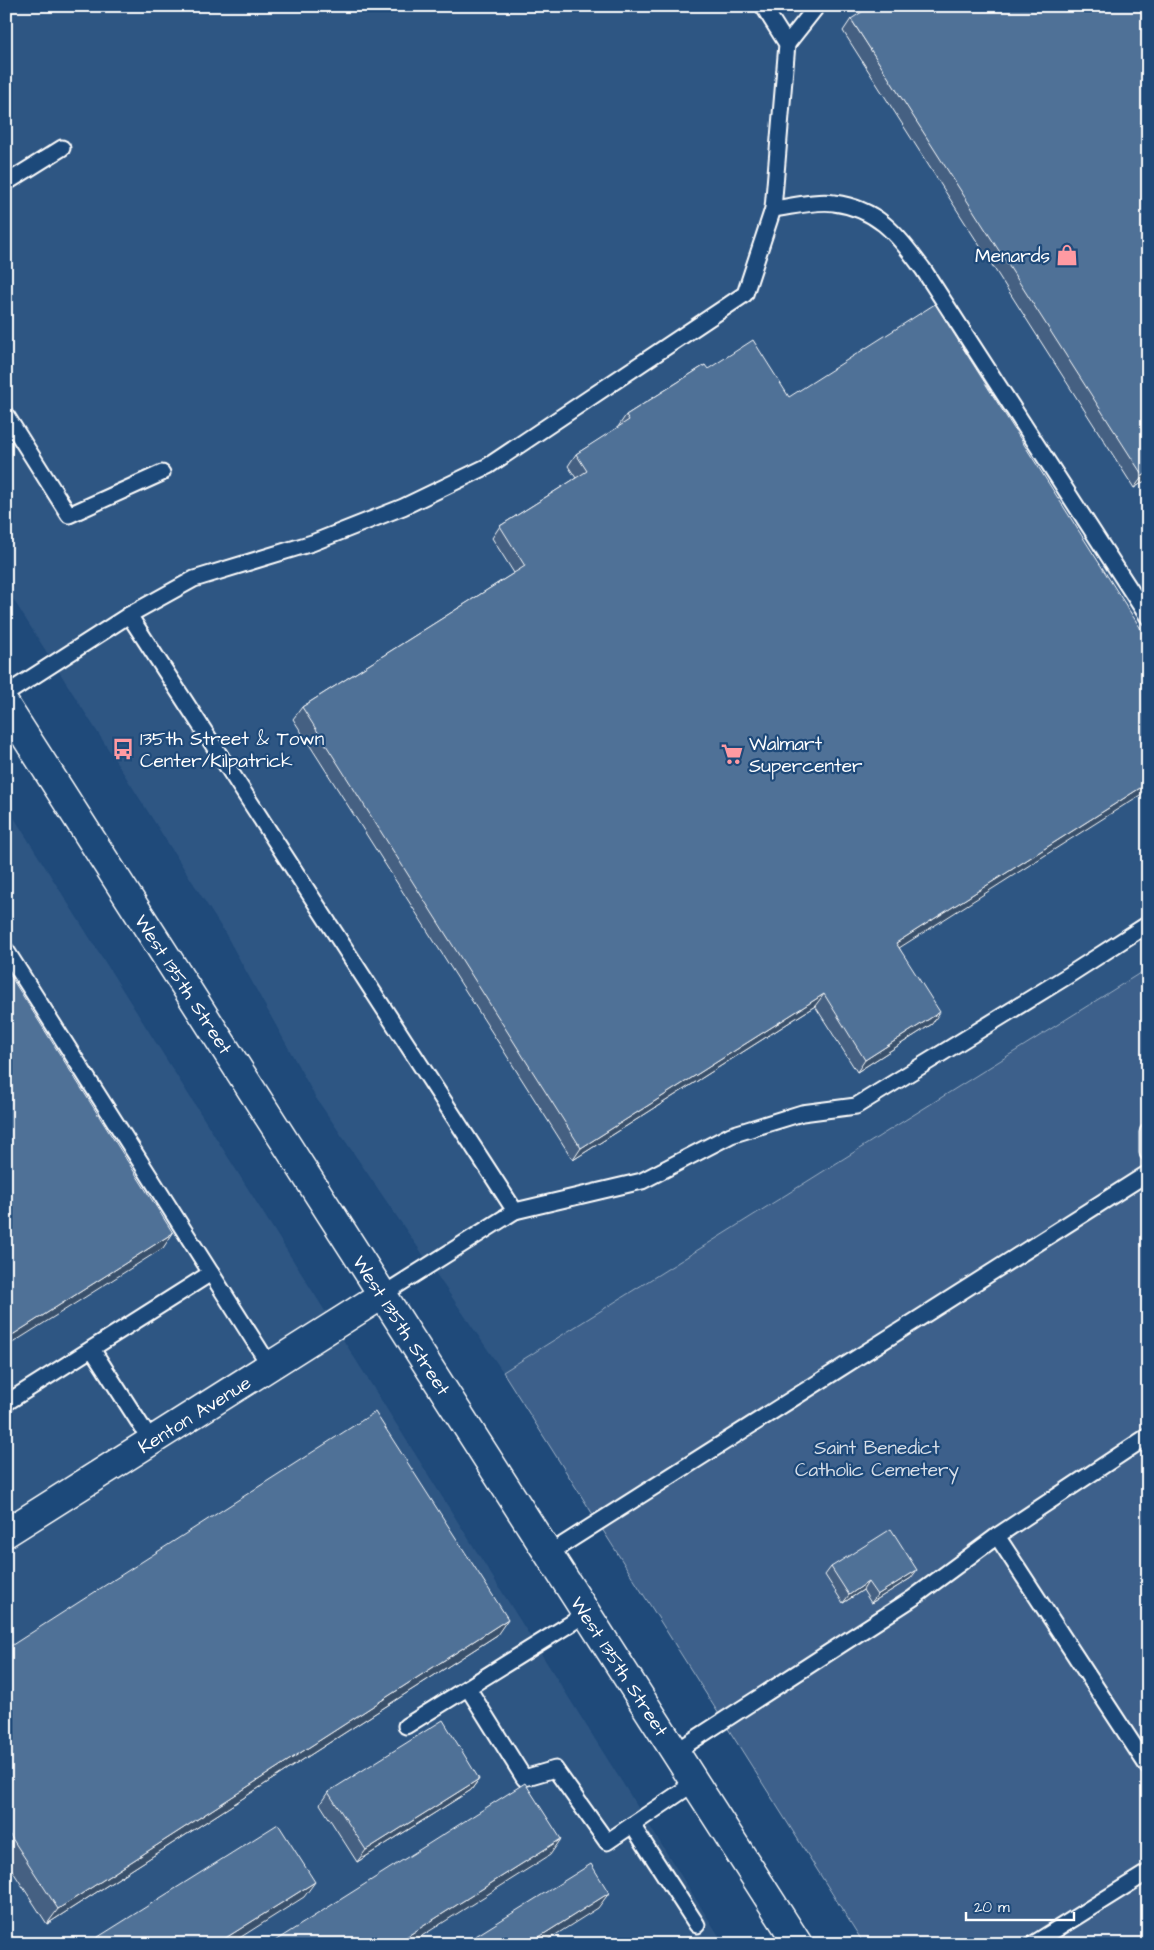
<svg xmlns="http://www.w3.org/2000/svg" width="1154" height="1950" viewBox="0 0 1154 1950" font-family="'Architects Daughter',sans-serif">
  <style>
    .built { fill: #2e5683 }
    .green { fill: #3c618b; stroke: #9eb0c5 }
    .lines { fill: none; stroke-linecap: round; stroke-linejoin: round }
    .service-casing { stroke: #fff; stroke-width: 19 }
    .minor-casing { stroke: #fff; stroke-width: 31 }
    .tertiary-casing { stroke: #fff; stroke-width: 31 }
    .service { stroke: #1f4a7a; stroke-width: 15 }
    .minor { stroke: #1f4a7a; stroke-width: 28 }
    .tertiary { stroke: #1f4a7a; stroke-width: 28 }
    .wall { fill: #456182; stroke: #fff }
    .shaded-wall { fill: #384f6a; stroke: #fff }
    .building { fill: #507197; stroke: #fff }
    .labels { text-anchor: middle; stroke-width: 4.5; stroke-linejoin: round; paint-order: stroke }
    .poi-label { font-size: 19px; fill: #fff; stroke: #1f4a7a; text-anchor: start }
    .street-label { font-size: 19px; fill: #fff; stroke: #1f4a7a }
    .park-label { font-size: 19px; fill: #d8dfe8; stroke: #1f4a7a }
  </style>
  <rect width="100%" height="100%" fill="#1f4a7a"/>
  <filter id="ink" filterUnits="userSpaceOnUse"><feTurbulence type="fractalNoise" baseFrequency=".02" numOctaves="2"/><feDisplacementMap in="SourceGraphic" scale="10" xChannelSelector="R" yChannelSelector="G"/><feConvolveMatrix kernelMatrix="1 2 1 2 8 2 1 2 1" color-interpolation-filters="sRGB"/></filter>
  <g filter="url(#ink)">
    <g class="built">
      <path d="M 6,6 L 1148,6 L 1148,968 L 503,1372 L 316,1098 L 225,933 L 6,588 Z"/>
      <path d="M 6,805 L 724,1944 L 6,1944 Z"/>
    </g>
    <path class="green" d="M 1148,968 L 1148,1944 L 864,1944 L 503,1372 Z"/>
    <g class="lines">
      <g class="service-casing">
        <g id="service">
          <path d="M 787,44 L 817,6"/>
          <path d="M 6,183 L 62,148"/>
          <path d="M 773,209 C 790,207 817,200 834,203 C 879,209 897,235 923,269 L 1148,617"/>
          <path d="M 6,415 L 69,515 L 162,473"/>
          <path d="M 129,615 L 515,1211 L 382,1295"/>
          <path d="M 6,694 L 129,615 L 194,579 L 312,543 L 403,507 L 488,466 L 745,294 L 773,209 L 787,44 L 763,6"/>
          <path d="M 6,950 L 211,1273 L 6,1403"/>
          <path d="M 1148,1132 L 1148,1153"/>
          <path d="M 515,1211 L 642,1181 L 731,1135 L 802,1113 L 856,1106 L 1069,975 L 1148,924"/>
          <path d="M 211,1273 L 270,1366"/>
          <path d="M 92,1349 L 151,1441"/>
          <path d="M 997,1536 L 1148,1767"/>
          <path d="M 548,1554 L 1148,1173"/>
          <path d="M 468,1688 L 524,1778 L 555,1769 L 607,1842 L 694,1783"/>
          <path d="M 406,1726 L 586,1614"/>
          <path d="M 675,1752 L 913,1598 L 997,1536 L 1148,1436"/>
          <path d="M 632,1825 L 697,1925"/>
          <path d="M 1033,1944 L 1148,1872"/>
        </g>
      </g>
      <g class="minor-casing">
        <path id="minor" d="M 6,1533 L 382,1295"/>
      </g>
      <g class="tertiary-casing">
        <path id="tertiary" d="M 6,706 L 798,1944"/>
      </g>
      <use href="#service" class="service"/>
      <use href="#minor" class="minor"/>
      <use href="#tertiary" class="tertiary"/>
    </g>
    <g class="wall">
      <path d="M 851,19 L 1148,479 L 1134,488 L 843,31 Z"/>
      <path d="M 705,365 L 899,947 L 932,1024 L 857,1072 L 815,1006 L 573,1160 L 293,719 L 302,707 L 514,573 L 492,538 L 500,526 L 576,478 L 568,466 L 576,454 L 618,428 L 618,427 L 626,415 Z"/>
      <path d="M 831,1567 L 911,1578 L 871,1603 L 863,1590 L 843,1603 L 825,1575 Z"/>
      <path d="M 497,1635 L 47,1924 L 6,1861 L 6,1649 Z"/>
      <path d="M 479,1779 L 471,1790 L 357,1862 L 320,1804 L 328,1792 Z"/>
    </g>
    <g class="shaded-wall">
      <path d="M 1148,472 L 1148,479 L 1134,488 L 1143,476 Z"/>
      <path d="M 1148,783 L 1148,790 L 888,955 L 896,943 Z"/>
      <path d="M 824,994 L 815,1006 L 573,1160 L 581,1148 Z"/>
      <path d="M 940,1012 L 932,1024 L 857,1072 L 865,1060 Z"/>
      <path d="M 173,1233 L 163,1248 L 6,1347 L 6,1339 Z"/>
      <path d="M 917,1570 L 911,1578 L 871,1603 L 877,1595 Z"/>
      <path d="M 868,1582 L 863,1590 L 843,1603 L 849,1595 Z"/>
      <path d="M 508,1619 L 497,1635 L 47,1924 L 58,1909 Z"/>
      <path d="M 479,1779 L 471,1790 L 357,1862 L 366,1850 Z"/>
      <path d="M 561,1839 L 550,1855 L 409,1944 L 395,1944 Z"/>
      <path d="M 315,1882 L 304,1897 L 230,1944 L 216,1944 Z"/>
      <path d="M 609,1893 L 598,1908 L 541,1944 L 528,1944 Z"/>
    </g>
    <g class="building">
      <path d="M 871,6 L 1148,6 L 1148,472 L 1143,476 L 851,19 Z"/>
      <path d="M 935,304 L 1148,640 L 1148,783 L 896,943 L 940,1012 L 865,1060 L 824,994 L 581,1148 L 302,707 L 525,566 L 500,526 L 587,471 L 576,454 L 629,420 L 626,415 L 705,365 L 708,369 L 753,340 L 789,397 Z"/>
      <path d="M 6,969 L 173,1233 L 6,1339 Z"/>
      <path d="M 375,1412 L 508,1619 L 58,1909 L 6,1829 L 6,1649 Z"/>
      <path d="M 891,1529 L 917,1570 L 877,1595 L 868,1582 L 849,1595 L 831,1567 Z"/>
      <path d="M 443,1720 L 479,1779 L 366,1850 L 328,1792 Z"/>
      <path d="M 525,1783 L 561,1839 L 395,1944 L 270,1944 Z"/>
      <path d="M 278,1824 L 315,1882 L 216,1944 L 87,1944 Z"/>
      <path d="M 591,1864 L 609,1893 L 528,1944 L 463,1944 Z"/>
    </g>
  </g>
  <defs>
    <g id="shop-bare" transform="scale(1.725)"><path d="M-5-2.5h2.3a2.7 3.5 0 0 1 5.4 0H5L5.5 6h-11ZM-1.5-2.5h3a1.5 2.3 0 0 0-3 0Z" fill="#ff9aa2" stroke="#1f4a7a" stroke-width="2.5" paint-order="stroke"/></g>
    <g id="bus-bare" transform="scale(1.725)"><path d="M-5-6H5V4H4V6H2V4H-2V6H-4V4H-5ZM-3.5-4V0h7V-4ZM-3.5 1.2v1.5H-2V1.2ZM2 1.2v1.5H3.5V1.2Z" fill="#ff9aa2" stroke="#1f4a7a" stroke-width="2.5" paint-order="stroke"/></g>
    <g id="supermarket-bare" transform="scale(1.725)"><path d="M-6-5.5h2.5l.6 2H6L4.5 2H-2.5L-4.4-4H-6ZM-1.5 3.2a1.3 1.3 0 1 0 .1 0ZM3 3.2a1.3 1.3 0 1 0 .1 0Z" fill="#ff9aa2" stroke="#1f4a7a" stroke-width="2.5" paint-order="stroke"/></g>
  </defs>
  <g fill-rule="evenodd">
    <use href="#shop-bare" x="1067" y="255"/>
    <use href="#bus-bare" x="123" y="749"/>
    <use href="#supermarket-bare" x="732" y="754"/>
  </g>
  <g class="labels">
    <g class="poi-label">
      <text x="1050" y="262" text-anchor="end">Menards</text>
      <text x="140" y="745">135th Street &amp; Town<tspan x="140" dy="22">Center/Kilpatrick</tspan></text>
      <text x="749" y="750">Walmart<tspan x="749" dy="22">Supercenter</tspan></text>
    </g>
    <g class="street-label">
      <text transform="translate(184 984) rotate(57)" y="7">West 135th Street</text>
      <text transform="translate(402 1325) rotate(57)" y="7">West 135th Street</text>
      <text transform="translate(194 1414) rotate(-32)" y="7">Kenton Avenue</text>
      <text transform="translate(620 1666) rotate(57)" y="7">West 135th Street</text>
    </g>
    <g class="park-label">
      <text x="877" y="1454">Saint Benedict<tspan x="877" dy="22">Catholic Cemetery</tspan></text>
    </g>
  </g>
  <rect width="1154" height="1950" fill="none" stroke="#1f4a7a" stroke-width="25"/>
  <rect x="12" y="12" width="1129" height="1925" fill="none" stroke="#fff" stroke-width="2" filter="url(#ink)"/>
  <path d="M966 1912v8h108v-8" fill="none" stroke="#ffffff" stroke-width="2.5"/>
  <text x="974" y="1912" font-size="15" fill="#ffffff" stroke="#1f4a7a" stroke-width="4" paint-order="stroke">20 m</text>
</svg>
